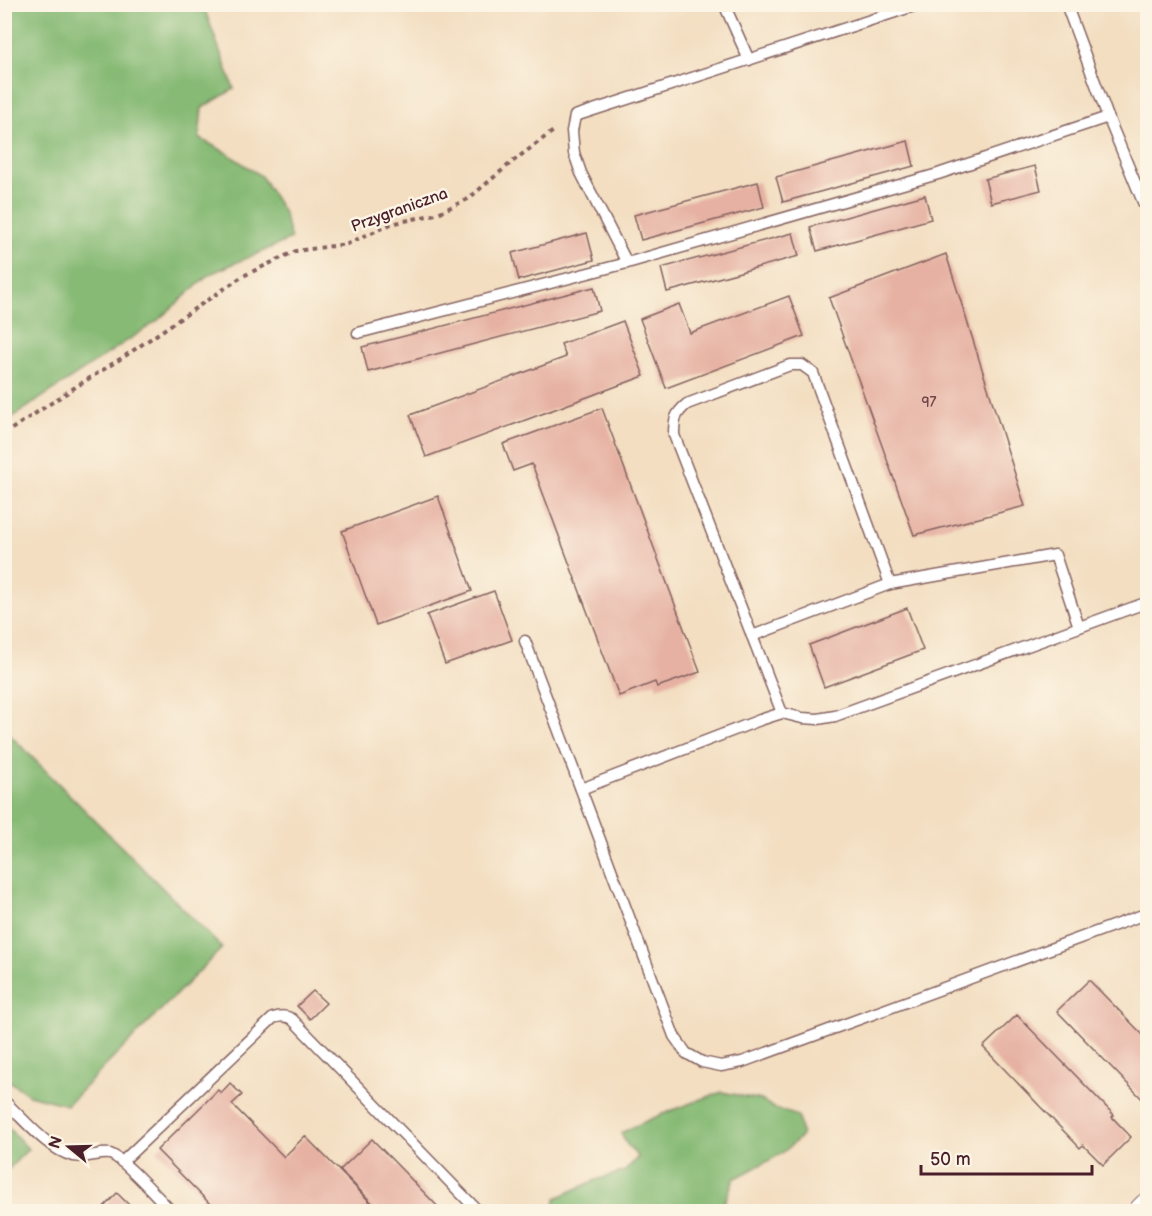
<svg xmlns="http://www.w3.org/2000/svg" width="1152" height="1216" viewBox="0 0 1152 1216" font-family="'Balsamiq Sans',sans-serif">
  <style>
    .forest { fill: #86ba75; stroke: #686c50; stroke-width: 1.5 }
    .building { fill: #e6b1a2 }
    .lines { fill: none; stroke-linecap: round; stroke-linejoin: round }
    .lane-casing { stroke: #856260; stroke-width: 13 }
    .secondary-casing { stroke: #856260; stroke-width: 32 }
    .path { stroke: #856260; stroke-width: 4; stroke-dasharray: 4.5 4.5; stroke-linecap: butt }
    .lane { stroke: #fff; stroke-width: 10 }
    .secondary { stroke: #fff; stroke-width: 30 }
    .labels { text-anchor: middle; stroke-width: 5; stroke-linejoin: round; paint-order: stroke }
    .number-label { font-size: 14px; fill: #714449 }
    .street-label { font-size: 16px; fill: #4a1f2b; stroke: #fcf5e5 }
  </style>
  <rect width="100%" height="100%" fill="#fcf5e5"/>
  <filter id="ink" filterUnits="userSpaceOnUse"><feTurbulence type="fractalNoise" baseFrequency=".0167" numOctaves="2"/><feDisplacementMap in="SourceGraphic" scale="12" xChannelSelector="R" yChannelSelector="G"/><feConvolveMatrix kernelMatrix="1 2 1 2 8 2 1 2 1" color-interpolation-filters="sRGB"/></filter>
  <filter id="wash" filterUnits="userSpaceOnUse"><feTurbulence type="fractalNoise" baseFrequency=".008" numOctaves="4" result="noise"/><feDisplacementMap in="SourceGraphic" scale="24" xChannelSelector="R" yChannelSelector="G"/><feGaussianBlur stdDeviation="1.35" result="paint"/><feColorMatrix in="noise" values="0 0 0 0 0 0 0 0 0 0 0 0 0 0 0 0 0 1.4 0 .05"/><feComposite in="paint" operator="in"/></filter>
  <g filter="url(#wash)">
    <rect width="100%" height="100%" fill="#f3dec1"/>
    <g class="forest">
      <path d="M 5,4 L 203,5 L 234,89 L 202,108 L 199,138 L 225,152 L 261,176 L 283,211 L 291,239 L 210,274 L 157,321 L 5,422 Z"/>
      <path d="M 4,729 L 222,948 L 67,1105 L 29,1095 L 5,1078 Z"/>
      <path d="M 722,1092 L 761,1100 L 774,1108 L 798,1116 L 802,1136 L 781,1154 L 734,1179 L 724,1203 L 717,1211 L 552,1211 L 556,1198 L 596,1180 L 625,1171 L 638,1157 L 626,1143 L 621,1133 C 654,1116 687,1104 722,1092 Z"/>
      <path d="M 5,1124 L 28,1149 L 5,1173 Z"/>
    </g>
    <g id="blocks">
      <g class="building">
        <path d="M 908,141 L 914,166 L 783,202 L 776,177 Z"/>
        <path d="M 1035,166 L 1041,190 L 991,203 L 985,179 Z"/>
        <path d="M 758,182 L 764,207 L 641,240 L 634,215 Z"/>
        <path d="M 925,195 L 931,219 L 817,251 L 810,227 Z"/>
        <path d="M 587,233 L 594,260 L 519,280 L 512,253 Z"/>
        <path d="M 793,233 L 799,256 L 667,292 L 661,268 Z"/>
        <path d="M 946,254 L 1025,506 L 914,535 L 829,298 Z"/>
        <path d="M 594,287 L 600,311 L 368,372 L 362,347 Z"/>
        <path d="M 789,296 L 804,336 L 666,388 L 640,319 L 679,304 L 690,333 Z"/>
        <path d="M 623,321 L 644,376 L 426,457 L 410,415 L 566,357 L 561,344 Z"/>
        <path d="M 602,408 L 700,672 L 657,687 L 655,682 L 619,696 L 532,464 L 513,471 L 503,444 Z"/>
        <path d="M 438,496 L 472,591 L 376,625 L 342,531 Z"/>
        <path d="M 494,591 L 512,640 L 445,664 L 427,615 Z"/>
        <path d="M 907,608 L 923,650 L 824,687 L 809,645 Z"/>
        <path d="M 1089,980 L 1148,1040 L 1148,1105 L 1057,1011 Z"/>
        <path d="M 313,991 L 326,1003 L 310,1019 L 297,1006 Z"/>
        <path d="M 1017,1015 L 1114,1115 L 1112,1117 L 1131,1137 L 1103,1165 L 1083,1145 L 1080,1148 L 983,1047 Z"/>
        <path d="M 230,1083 L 242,1095 L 232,1104 L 284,1157 L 305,1136 L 377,1209 L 374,1212 L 218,1212 L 157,1150 L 218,1090 L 221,1093 Z"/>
        <path d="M 372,1139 L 443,1212 L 381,1212 L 340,1170 Z"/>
        <path d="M 117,1193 L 136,1212 L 99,1212 Z"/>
      </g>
    </g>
  </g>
  <g filter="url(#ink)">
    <use href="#blocks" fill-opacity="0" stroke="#856260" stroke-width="1.5"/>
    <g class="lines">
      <g class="lane-casing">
        <g id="lane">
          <path d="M 724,4 L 749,60"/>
          <path d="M 1066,4 L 1108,117 L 1148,214"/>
          <path d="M 627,263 L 581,173 L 574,153 L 572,131 L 575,116 L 920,4"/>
          <path d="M 358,333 L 627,263 L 938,174 L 1108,117"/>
          <path d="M 752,636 L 890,584"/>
          <path d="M 525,641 L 674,1036 L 686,1053 L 702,1062 L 721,1066 L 742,1062 L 1148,913"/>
          <path d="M 782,713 L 674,435 C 674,419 675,414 687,404 L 790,365 L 802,365 L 813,373 L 890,584 L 1055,555 L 1079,627"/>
          <path d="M 581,789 L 760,720 L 782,713 L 802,718 L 818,719 L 835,716 L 1148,602"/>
          <path d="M 4,1101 C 24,1119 47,1149 73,1156 C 86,1159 100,1152 110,1154 C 122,1157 161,1201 172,1212"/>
          <path d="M 122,1162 L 273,1018 C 280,1016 285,1015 292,1019 L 479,1212"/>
        </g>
      </g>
      <g class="secondary-casing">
        <path id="secondary" d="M 1144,1212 L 1148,1208"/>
      </g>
      <path class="path" d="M 4,434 L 74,388 L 125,356 L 243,276 L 296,251 L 347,244 L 391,224 L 436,214 L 468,199 L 512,162 L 556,129"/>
      <use href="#lane" class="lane"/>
      <use href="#secondary" class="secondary"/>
    </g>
  </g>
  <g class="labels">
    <g class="number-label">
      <text x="929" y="407">97</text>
    </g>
    <g class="street-label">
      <text transform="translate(399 209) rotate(-20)" y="6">Przygraniczna</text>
    </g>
  </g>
  <rect width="1152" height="1216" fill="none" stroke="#fcf5e5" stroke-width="24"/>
  <g transform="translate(69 1147) rotate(289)" stroke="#fcf5e5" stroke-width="4.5" paint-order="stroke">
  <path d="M0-4.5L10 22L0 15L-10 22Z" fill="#4a1f2b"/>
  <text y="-9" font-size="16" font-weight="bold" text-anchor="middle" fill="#4a1f2b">N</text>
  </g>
  <path d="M921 1165v9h171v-9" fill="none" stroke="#4a1f2b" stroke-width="3"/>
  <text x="930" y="1165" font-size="18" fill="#4a1f2b" stroke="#fcf5e5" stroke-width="4.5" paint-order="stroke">50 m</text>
</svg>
